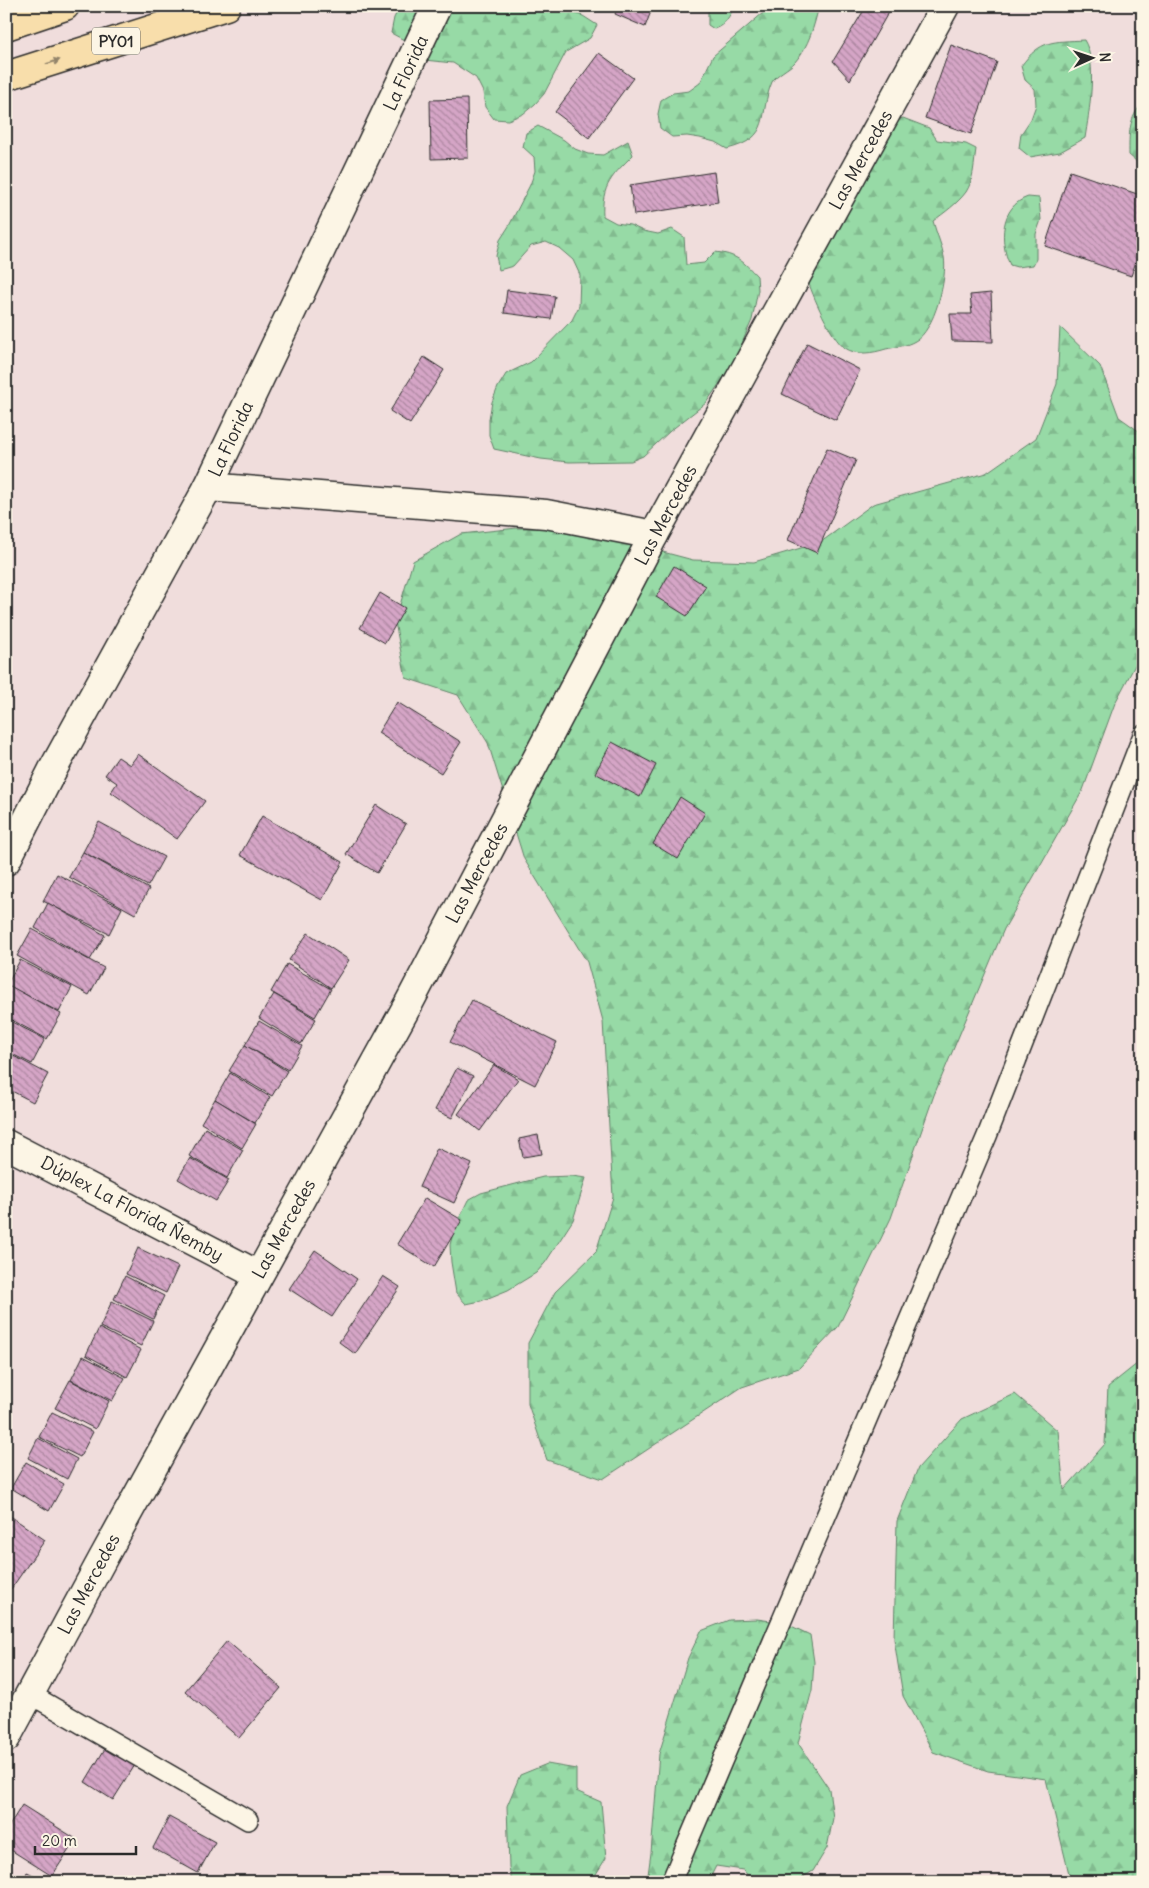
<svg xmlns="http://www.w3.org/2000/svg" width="1149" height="1888" viewBox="0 0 1149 1888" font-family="Delius,sans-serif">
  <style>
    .forest { fill: url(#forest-firs); stroke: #618268 }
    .building { fill: url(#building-back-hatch); stroke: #2b2b2b }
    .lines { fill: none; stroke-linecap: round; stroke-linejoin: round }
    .lane-casing { stroke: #2b2b2b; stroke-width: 22 }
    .street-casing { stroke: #2b2b2b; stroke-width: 31 }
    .highway-casing { stroke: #2b2b2b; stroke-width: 31 }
    .lane { stroke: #fcf5e5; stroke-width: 19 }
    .street { stroke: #fcf5e5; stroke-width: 28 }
    .highway { stroke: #f8deab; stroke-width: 28 }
    .oneway { fill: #92846b }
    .labels { text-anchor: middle; stroke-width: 4; stroke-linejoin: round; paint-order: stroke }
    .shield { fill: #fcf5e5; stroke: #6a6863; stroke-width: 1 }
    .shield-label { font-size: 16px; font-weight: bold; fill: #2b2b2b }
    .street-label { font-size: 18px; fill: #2b2b2b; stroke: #fcf5e5 }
  </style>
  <defs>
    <pattern id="forest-firs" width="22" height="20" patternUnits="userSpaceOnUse" patternTransform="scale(1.25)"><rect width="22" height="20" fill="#97daa6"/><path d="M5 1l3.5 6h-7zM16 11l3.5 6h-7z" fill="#82bb8f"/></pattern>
    <pattern id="building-back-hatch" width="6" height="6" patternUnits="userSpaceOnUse" patternTransform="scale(1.25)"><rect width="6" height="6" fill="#d5a5c6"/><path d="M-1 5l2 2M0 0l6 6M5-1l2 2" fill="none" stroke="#ad87a1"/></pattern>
  </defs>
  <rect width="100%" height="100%" fill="#f0dddc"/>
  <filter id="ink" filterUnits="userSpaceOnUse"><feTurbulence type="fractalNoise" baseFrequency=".02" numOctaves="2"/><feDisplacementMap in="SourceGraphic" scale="10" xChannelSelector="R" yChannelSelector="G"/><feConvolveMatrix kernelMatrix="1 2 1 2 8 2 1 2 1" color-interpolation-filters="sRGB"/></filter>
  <g filter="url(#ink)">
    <g class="forest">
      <path d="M 400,6 L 554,7 L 583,16 L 597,25 L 590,38 L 566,52 L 544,94 L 535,104 L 523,114 L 508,120 L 494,119 L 485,107 L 483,92 L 476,78 L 453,63 L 424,60 L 417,47 L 391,33 L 394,18 Z"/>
      <path d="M 708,6 L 735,6 C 729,16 726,25 714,29 L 708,25 Z"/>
      <path d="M 771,6 L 819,6 C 814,26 809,46 795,62 C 789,69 776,74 772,82 C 758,115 773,138 727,149 L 715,142 L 700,138 L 687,136 L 672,137 L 660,128 L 658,114 L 661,100 L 673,93 L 689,91 L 700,83 L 713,56 Z"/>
      <path d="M 1084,40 C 1098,62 1089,113 1085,138 L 1060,152 L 1030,157 L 1019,148 L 1021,134 L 1031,119 L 1036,105 L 1035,89 L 1025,80 L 1021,66 C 1041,39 1053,42 1084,40 Z"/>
      <path d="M 1143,103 L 1143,167 L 1129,155 C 1129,135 1128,118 1143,103 Z"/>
      <path d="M 903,118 L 929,128 L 937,140 L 966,144 L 976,149 C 974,162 974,180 966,192 C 958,203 944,213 933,221 C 936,233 942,245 944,257 C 948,277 934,332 915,341 C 907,346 895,347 886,349 C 873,353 857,356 845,348 C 831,339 812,294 807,278 L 889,122 Z"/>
      <path d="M 538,126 L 564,140 L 575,149 L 588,154 L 603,155 L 628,141 L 633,155 C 613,175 601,185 603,216 L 616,223 L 630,225 L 643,231 L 658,234 L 672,229 L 684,237 L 686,265 L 704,263 L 715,252 C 736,254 743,261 757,276 L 758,290 L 752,320 L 733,364 L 706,403 L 670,431 L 643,456 L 631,461 L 569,462 L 541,459 L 494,449 L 489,435 L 489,419 L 492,402 L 498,387 L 506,374 L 531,362 L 572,320 L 579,306 L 580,275 L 573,260 L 559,248 L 546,242 L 531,246 L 513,266 L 499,270 L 496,256 L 500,240 L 509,226 L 530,185 L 535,171 L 534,157 L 523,147 L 526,133 Z"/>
      <path d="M 1028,197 L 1039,198 L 1041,220 L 1036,234 L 1036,259 L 1033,265 L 1017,267 L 1010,265 C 999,242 1000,206 1028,197 Z"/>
      <path d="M 1060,327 L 1100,366 L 1119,417 L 1143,434 L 1143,650 L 1115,703 L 1083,790 L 1004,929 L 934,1095 L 891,1218 L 838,1327 L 799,1368 L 742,1387 L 603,1479 L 547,1460 L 528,1404 L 528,1343 L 555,1292 L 596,1252 L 613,1197 L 603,1021 L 587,962 L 524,859 L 488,743 L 458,695 L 406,678 L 395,622 L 413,561 L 461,534 L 517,528 L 572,528 L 693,560 L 754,562 L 821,542 L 873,504 L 986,473 L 1036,438 L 1057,384 Z"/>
      <path d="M 572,1176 L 586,1178 L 573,1220 L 545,1263 L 536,1273 L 508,1290 L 481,1301 L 466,1304 L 456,1293 L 451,1262 L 450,1245 L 454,1229 L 468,1200 L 481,1193 L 543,1177 Z"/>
      <path d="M 1143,1359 L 1143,1882 L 1071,1882 L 1046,1779 L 988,1771 L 933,1752 L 903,1696 L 894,1639 L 897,1521 L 918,1468 L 962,1419 L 1015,1394 L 1058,1431 L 1064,1490 L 1105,1444 L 1108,1387 Z"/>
      <path d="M 757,1619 L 785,1623 L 810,1635 L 814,1662 L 812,1690 L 798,1743 L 829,1789 L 833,1818 L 827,1848 L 813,1871 L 795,1882 L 754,1882 L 743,1870 L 716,1866 L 708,1882 L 647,1882 L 651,1853 L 659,1754 L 688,1658 L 701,1631 L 729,1620 Z"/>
      <path d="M 547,1764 L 576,1769 L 576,1791 L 601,1802 L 606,1858 L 591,1882 L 512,1882 L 509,1867 L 507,1806 L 520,1775 Z"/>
    </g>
    <g class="building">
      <path d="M 618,6 L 653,6 L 645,27 L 615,14 Z"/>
      <path d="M 860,6 L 892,6 L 850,80 L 833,61 L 864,10 Z"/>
      <path d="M 951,45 L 997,62 L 971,134 L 925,118 Z"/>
      <path d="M 599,53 L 633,78 L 589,138 L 555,112 Z"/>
      <path d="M 467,99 L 468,158 L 431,159 L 430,100 Z"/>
      <path d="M 1070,171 L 1143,196 L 1143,242 L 1131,276 L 1045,246 Z"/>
      <path d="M 714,172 L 718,202 L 634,215 L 630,185 Z"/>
      <path d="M 507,290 L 555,296 L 551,319 L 504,313 Z"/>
      <path d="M 991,293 L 993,342 L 952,341 L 950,314 L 972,314 L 970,295 Z"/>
      <path d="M 807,343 L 860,370 L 836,420 L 782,394 Z"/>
      <path d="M 424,357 L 444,370 L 410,424 L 390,411 Z"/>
      <path d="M 827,448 L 856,460 L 817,553 L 788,540 Z"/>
      <path d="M 674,566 L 706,586 L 687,616 L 656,597 Z"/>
      <path d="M 380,593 L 405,608 L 385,643 L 360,628 Z"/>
      <path d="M 397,702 L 461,742 L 441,773 L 378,733 Z"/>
      <path d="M 612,742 L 656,765 L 640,797 L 595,773 Z"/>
      <path d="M 138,754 L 205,801 L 177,839 L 111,792 L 117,783 L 105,775 L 118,757 L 130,765 Z"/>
      <path d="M 680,797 L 705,813 L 678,859 L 653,844 Z"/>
      <path d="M 376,805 L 406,824 L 377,873 L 346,854 Z"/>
      <path d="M 262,816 L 343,862 L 322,900 L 240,855 Z"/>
      <path d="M 99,822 L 164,857 L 148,886 L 83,852 Z"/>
      <path d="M 83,852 L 149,889 L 135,914 L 69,877 Z"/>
      <path d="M 57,874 L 122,908 L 109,934 L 43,901 Z"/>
      <path d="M 48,903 L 105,935 L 90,960 L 35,928 Z"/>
      <path d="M 32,929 L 104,968 L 89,995 L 17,956 Z"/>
      <path d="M 308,933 L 349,960 L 331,988 L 289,960 Z"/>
      <path d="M 20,960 L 72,987 L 59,1012 L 7,985 Z"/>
      <path d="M 287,964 L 331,989 L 315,1017 L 271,992 Z"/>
      <path d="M 10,986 L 61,1014 L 47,1039 L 6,1017 L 6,992 Z"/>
      <path d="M 274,994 L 316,1019 L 301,1044 L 259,1018 Z"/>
      <path d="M 472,1000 L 557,1042 L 535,1085 L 450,1042 Z"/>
      <path d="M 6,1019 L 45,1039 L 32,1064 L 6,1051 Z"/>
      <path d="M 259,1021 L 302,1046 L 288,1070 L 245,1045 Z"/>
      <path d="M 245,1045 L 287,1071 L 272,1096 L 229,1071 Z"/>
      <path d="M 6,1052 L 48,1074 L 33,1102 L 6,1088 Z"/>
      <path d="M 494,1065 L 518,1079 L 480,1131 L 458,1114 Z"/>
      <path d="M 457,1068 L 473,1076 L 452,1118 L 435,1110 Z"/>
      <path d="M 230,1073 L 270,1097 L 255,1123 L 215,1099 Z"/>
      <path d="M 215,1099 L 256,1124 L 242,1148 L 201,1123 Z"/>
      <path d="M 205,1128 L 243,1150 L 227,1178 L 189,1156 Z"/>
      <path d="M 538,1135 L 542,1154 L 523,1157 L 519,1139 Z"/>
      <path d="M 437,1148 L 472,1164 L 454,1203 L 419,1187 Z"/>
      <path d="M 190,1158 L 229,1180 L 216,1201 L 178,1179 Z"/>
      <path d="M 425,1198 L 462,1220 L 434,1267 L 397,1244 Z"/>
      <path d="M 138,1248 L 178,1267 L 166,1293 L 126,1274 Z"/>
      <path d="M 315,1250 L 357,1279 L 332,1317 L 289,1289 Z"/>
      <path d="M 125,1276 L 164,1296 L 153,1319 L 114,1299 Z"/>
      <path d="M 383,1276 L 400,1287 L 355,1354 L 339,1342 Z"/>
      <path d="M 112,1301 L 153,1321 L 141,1346 L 100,1327 Z"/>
      <path d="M 99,1328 L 141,1350 L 127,1377 L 86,1355 Z"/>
      <path d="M 83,1356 L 125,1378 L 112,1401 L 71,1380 Z"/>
      <path d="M 70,1380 L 109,1401 L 95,1429 L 55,1408 Z"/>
      <path d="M 52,1412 L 93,1432 L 80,1457 L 39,1437 Z"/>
      <path d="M 38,1438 L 77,1459 L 67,1479 L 28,1458 Z"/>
      <path d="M 26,1462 L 64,1484 L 49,1511 L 11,1488 Z"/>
      <path d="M 6,1513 L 45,1540 L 11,1589 L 6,1585 Z"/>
      <path d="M 227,1641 L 281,1688 L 239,1738 L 185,1691 Z"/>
      <path d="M 106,1747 L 135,1765 L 113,1800 L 85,1782 Z"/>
      <path d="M 22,1805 L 76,1839 L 52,1876 L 6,1847 L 6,1831 Z"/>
      <path d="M 169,1817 L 215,1842 L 198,1873 L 153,1848 Z"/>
      <path d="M 27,1872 L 49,1882 L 23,1882 Z"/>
    </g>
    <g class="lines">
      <g class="lane-casing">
        <g id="lane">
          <path d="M 30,1694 L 248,1820"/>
          <path d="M 671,1882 L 987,1136 L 1143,735"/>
        </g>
      </g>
      <g class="street-casing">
        <g id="street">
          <path d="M 208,487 L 546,514 L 654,535"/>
          <path d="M 6,861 L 52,771 L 208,487 L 437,6"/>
          <path d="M 6,1144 L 258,1275"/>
          <path d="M 6,1738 L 102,1560 L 410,1001 L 654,535 L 945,6"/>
        </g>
      </g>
      <g class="highway-casing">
        <g id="highway">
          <path d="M 6,26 L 65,6"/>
          <path d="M 6,76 L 226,6"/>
        </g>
      </g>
      <use href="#lane" class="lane"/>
      <use href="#street" class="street"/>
      <use href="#highway" class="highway"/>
    </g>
    <defs><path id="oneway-solid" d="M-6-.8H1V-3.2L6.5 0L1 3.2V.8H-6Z" transform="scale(1.25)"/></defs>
    <use class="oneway" href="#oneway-solid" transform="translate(53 62) rotate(-18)"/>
  </g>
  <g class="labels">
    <rect class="shield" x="92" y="27.5" width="48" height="27" rx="4"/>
    <g class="shield-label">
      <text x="116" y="47">PY01</text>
    </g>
    <g class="street-label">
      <text transform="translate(406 73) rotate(-65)" y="6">La Florida</text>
      <text transform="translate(861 160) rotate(-61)" y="6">Las Mercedes</text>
      <text transform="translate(231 439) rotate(-65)" y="6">La Florida</text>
      <text transform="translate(666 515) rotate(-62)" y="6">Las Mercedes</text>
      <text transform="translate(477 873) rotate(-62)" y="6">Las Mercedes</text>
      <text transform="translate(132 1209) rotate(28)" y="6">Dúplex La Florida Ñemby</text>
      <text transform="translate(284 1229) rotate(-61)" y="6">Las Mercedes</text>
      <text transform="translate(89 1584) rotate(-62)" y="6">Las Mercedes</text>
    </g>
  </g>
  <rect width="1149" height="1888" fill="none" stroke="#fcf5e5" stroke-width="25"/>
  <rect x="12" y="12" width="1124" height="1863" fill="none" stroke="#2b2b2b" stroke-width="2" filter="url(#ink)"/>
  <g transform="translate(1092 58) rotate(87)" stroke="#fcf5e5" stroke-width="4" paint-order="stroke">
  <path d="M0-4L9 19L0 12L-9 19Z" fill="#2b2b2b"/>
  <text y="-8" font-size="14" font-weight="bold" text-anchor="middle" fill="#2b2b2b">N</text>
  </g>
  <path d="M35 1846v8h101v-8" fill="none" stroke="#2b2b2b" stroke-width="2.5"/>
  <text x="42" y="1846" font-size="15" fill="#2b2b2b" stroke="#fcf5e5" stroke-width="4" paint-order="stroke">20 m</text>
</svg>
